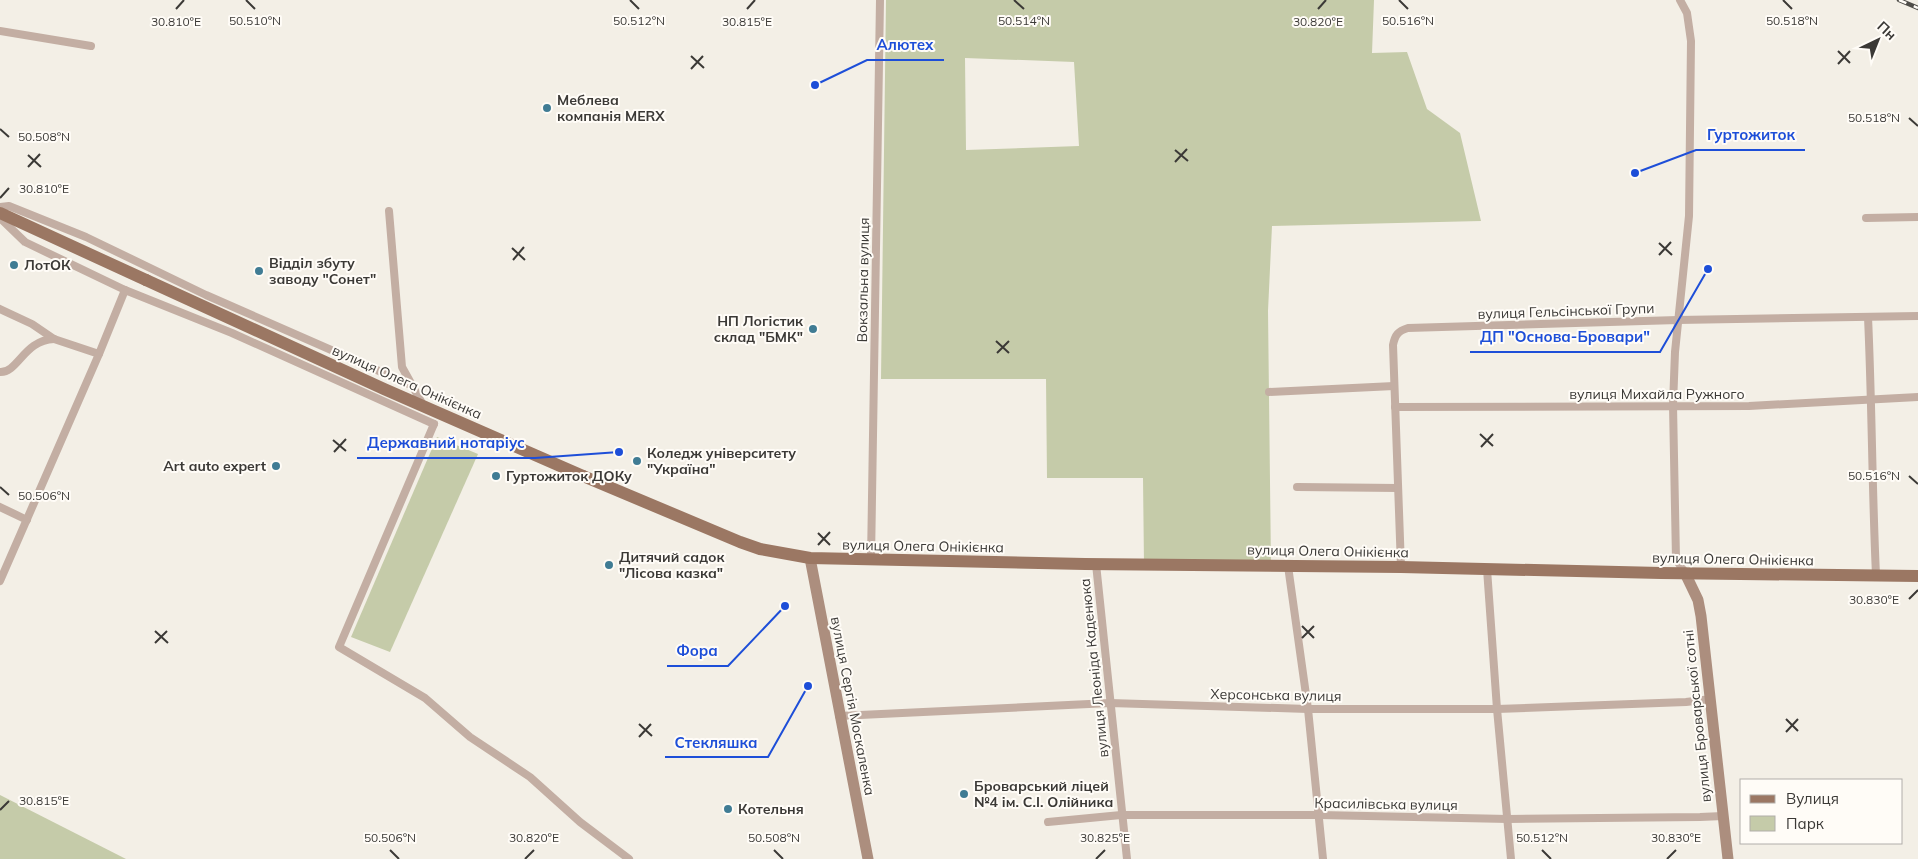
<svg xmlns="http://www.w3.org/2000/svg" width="1918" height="859" viewBox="0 0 1918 859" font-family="Mulish,sans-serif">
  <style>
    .green { fill: #c5cba9; fill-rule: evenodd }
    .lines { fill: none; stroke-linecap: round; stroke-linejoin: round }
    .street { stroke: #c3aea3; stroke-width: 8 }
    .secondary { stroke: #ac8e7e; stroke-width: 11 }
    .primary { stroke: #9b7763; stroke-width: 12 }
    .rail-casing { stroke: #4f4d49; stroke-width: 4.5 }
    .rail { stroke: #fffcf7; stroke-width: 2.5; stroke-dasharray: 8; stroke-linecap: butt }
    .primary-bridge { stroke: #9b7763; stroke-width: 12 }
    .ticks { fill: none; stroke: #3b3936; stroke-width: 2 }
    .poi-dot { fill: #407c94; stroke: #fffcf7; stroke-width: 2 }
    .labels { text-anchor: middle; stroke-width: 4; stroke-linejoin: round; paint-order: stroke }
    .poi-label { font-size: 14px; font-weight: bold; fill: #3b3936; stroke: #fffcf7; text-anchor: start }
    .street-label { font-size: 14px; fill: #3b3936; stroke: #fffcf7 }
    .ticks-label { font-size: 12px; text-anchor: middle; fill: #3b3936; stroke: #fffcf7; stroke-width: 4; stroke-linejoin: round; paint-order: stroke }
    .leader { fill: none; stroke: #1d4ed8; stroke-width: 2 }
    .callout-dot { fill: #1d4ed8; stroke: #fffcf7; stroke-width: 2 }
    .callout-label { font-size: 15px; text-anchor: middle; font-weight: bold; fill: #1d4ed8; stroke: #fffcf7; stroke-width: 4; stroke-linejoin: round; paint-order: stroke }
  </style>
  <rect width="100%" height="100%" fill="#f3efe6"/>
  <g class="green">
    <path d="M 886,0 L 1374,0 L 1372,53 L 1407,52 L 1427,109 L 1460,133 L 1481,221 L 1272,226 L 1268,311 L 1271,566 L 1144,564 L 1143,478 L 1047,478 L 1046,379 L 881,379 ZM 965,58 L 1074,62 L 1079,146 L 966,150 Z"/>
    <path d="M 437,437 L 478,454 L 390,652 L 351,637 Z"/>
    <path d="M 0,795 L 126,859 L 0,859 Z"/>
  </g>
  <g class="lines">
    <g class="street">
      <path d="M 1680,0 L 1687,13 L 1691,41 L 1689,216 L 1675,352 L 1673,405 L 1676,559 L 1685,573"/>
      <path d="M 0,31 L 91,46"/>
      <path d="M 0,207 L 9,206 L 86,237 L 206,295 L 411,385"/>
      <path d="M 389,211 L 402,367 L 423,405"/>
      <path d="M 0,218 L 25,242 L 125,290 L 232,333 L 434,424"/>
      <path d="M 1866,218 L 1918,217"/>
      <path d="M 0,309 L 32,324 L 54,339 L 99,354"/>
      <path d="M 1868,317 C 1872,403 1872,489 1876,575"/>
      <path d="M 0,372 C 18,373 24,340 54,339"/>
      <path d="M 1269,392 L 1394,386"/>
      <path d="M 1395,407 L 1749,406 L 1918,397"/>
      <path d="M 434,424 L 339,647 L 425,698 L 470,737 L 530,777 L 580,822 L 629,859"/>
      <path d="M 1297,487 L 1398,488"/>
      <path d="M 0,507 L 27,520"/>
      <path d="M 871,560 L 880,0"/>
      <path d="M 1096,564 L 1127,859"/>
      <path d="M 1288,566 L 1308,709 L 1323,859"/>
      <path d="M 1401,567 L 1393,345 C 1395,335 1398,331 1408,328 L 1678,320 L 1918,316"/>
      <path d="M 1487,569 L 1497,709 L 1511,859"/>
      <path d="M 0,581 L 99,354 L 125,290"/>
      <path d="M 839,716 L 1110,703 L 1308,709 L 1497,709 L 1686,702 L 1711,699"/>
      <path d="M 1048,822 L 1121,815 L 1320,815 L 1508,819 L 1700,817 L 1723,816"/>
    </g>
    <g class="secondary">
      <path d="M 810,558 L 868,859"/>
      <path d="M 1685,573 L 1698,600 L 1701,616 L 1728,859"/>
    </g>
    <g class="primary">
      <path d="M 0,213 L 146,280"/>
      <path d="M 583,476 L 740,542 L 760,549 L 810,558 L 1085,564 L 1401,567 L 1661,573 L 1918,576"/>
    </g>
    <g class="rail-casing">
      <path id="rail" d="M 1899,0 L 1918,8"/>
    </g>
    <use href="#rail" class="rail"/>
    <path class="primary-bridge" d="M 146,280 L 384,389 L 583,476"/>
  </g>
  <path class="ticks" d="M 246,0 L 255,9M 630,0 L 639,9M 1014,0 L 1024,9M 1399,0 L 1408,9M 1783,0 L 1792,9M 176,9 L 184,0M 747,9 L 755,0M 1318,9 L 1326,0M 1838,51 L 1850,63M 691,56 L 704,68M 1838,64 L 1850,51M 691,69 L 703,56M 1909,118 L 1918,126M 0,129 L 9,137M 1175,150 L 1188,161M 28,155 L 41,167M 1175,162 L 1187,149M 28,167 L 40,154M 0,198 L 9,188M 1659,243 L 1672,255M 512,248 L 525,260M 1659,255 L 1671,242M 513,260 L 524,247M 996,341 L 1009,353M 997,353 L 1009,341M 1480,434 L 1493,446M 333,440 L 346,451M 1481,447 L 1493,434M 334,452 L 346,439M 1909,476 L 1918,484M 0,487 L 9,495M 818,533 L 830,545M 818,545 L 830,532M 1909,599 L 1918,590M 1302,626 L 1314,638M 155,631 L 168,643M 1302,638 L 1314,626M 155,643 L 167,631M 1786,719 L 1798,731M 639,724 L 652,736M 1786,732 L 1798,719M 639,737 L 651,724M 0,810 L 9,801M 390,850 L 399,859M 774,850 L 783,859M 1542,850 L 1551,859M 525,859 L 534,850M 1096,859 L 1105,850M 1667,859 L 1676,850"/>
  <g class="poi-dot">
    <circle cx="547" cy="108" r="5"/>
    <circle cx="14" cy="265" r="5"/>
    <circle cx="259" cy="271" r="5"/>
    <circle cx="813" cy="329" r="5"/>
    <circle cx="637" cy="461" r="5"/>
    <circle cx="276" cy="466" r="5"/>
    <circle cx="496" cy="476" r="5"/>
    <circle cx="609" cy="565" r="5"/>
    <circle cx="964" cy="794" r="5"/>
    <circle cx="728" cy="809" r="5"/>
  </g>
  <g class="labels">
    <g class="poi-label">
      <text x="557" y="105">Меблева<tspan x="557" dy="16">компанія MERX</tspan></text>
      <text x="269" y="268">Відділ збуту<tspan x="269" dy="16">заводу "Сонет"</tspan></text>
      <text x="24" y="270">ЛотОК</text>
      <text x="803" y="326" text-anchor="end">НП Логістик<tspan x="803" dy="16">склад "БМК"</tspan></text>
      <text x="647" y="458">Коледж університету<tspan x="647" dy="16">"Україна"</tspan></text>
      <text x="266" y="471" text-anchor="end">Art auto expert</text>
      <text x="506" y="481">Гуртожиток ДОКу</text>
      <text x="619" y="562">Дитячий садок<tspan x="619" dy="16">"Лісова казка"</tspan></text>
      <text x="974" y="791">Броварський ліцей<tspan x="974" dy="16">№4 ім. С.І. Олійника</tspan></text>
      <text x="738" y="814">Котельня</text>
    </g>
    <g class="street-label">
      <text transform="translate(863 280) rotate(-89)" y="5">Вокзальна вулиця</text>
      <text transform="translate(1566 311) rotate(-2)" y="5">вулиця Гельсінської Групи</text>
      <text transform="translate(407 382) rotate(24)" y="5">вулиця Олега Онікієнка</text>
      <text x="1657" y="399">вулиця Михайла Ружного</text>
      <text transform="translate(923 546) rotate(1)" y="5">вулиця Олега Онікієнка</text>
      <text transform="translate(1328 551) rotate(1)" y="5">вулиця Олега Онікієнка</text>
      <text transform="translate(1733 559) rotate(1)" y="5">вулиця Олега Онікієнка</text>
      <text transform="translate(1094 668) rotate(-96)" y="5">вулиця Леоніда Каденюка</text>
      <text transform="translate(1276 695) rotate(1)" y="5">Херсонська вулиця</text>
      <text transform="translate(853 706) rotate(79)" y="5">вулиця Сергія Москаленка</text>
      <text transform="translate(1697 716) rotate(-96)" y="5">вулиця Броварської сотні</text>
      <text transform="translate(1386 804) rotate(1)" y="5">Красилівська вулиця</text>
    </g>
  </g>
  <g class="ticks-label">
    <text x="255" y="25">50.510°N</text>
    <text x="639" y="25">50.512°N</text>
    <text x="1024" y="25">50.514°N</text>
    <text x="1408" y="25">50.516°N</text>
    <text x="1792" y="25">50.518°N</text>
    <text x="176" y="26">30.810°E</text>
    <text x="747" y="26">30.815°E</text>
    <text x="1318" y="26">30.820°E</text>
    <text x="1874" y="122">50.518°N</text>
    <text x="44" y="141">50.508°N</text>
    <text x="44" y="193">30.810°E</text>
    <text x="1874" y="480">50.516°N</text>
    <text x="44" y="500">50.506°N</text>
    <text x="1874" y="604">30.830°E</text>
    <text x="44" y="805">30.815°E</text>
    <text x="534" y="842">30.820°E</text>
    <text x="1105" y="842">30.825°E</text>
    <text x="1676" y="842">30.830°E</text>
    <text x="390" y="842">50.506°N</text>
    <text x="774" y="842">50.508°N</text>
    <text x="1542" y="842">50.512°N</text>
  </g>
  <path class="leader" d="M815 85L867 60H944M1635 173L1696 150H1805M1708 269L1660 352H1470M619 452L535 458H357M785 606L728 666H667M808 686L768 757H665"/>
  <g class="callout-dot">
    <circle cx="815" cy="85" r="5"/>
    <circle cx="1635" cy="173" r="5"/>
    <circle cx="1708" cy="269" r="5"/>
    <circle cx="619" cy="452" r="5"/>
    <circle cx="785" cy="606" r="5"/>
    <circle cx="808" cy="686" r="5"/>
  </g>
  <g class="callout-label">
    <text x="905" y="50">Алютех</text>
    <text x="1751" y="140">Гуртожиток</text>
    <text x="1565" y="342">ДП "Основа-Бровари"</text>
    <text x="446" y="448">Державний нотаріус</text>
    <text x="697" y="656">Фора</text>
    <text x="716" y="748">Стекляшка</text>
  </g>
  <rect x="1740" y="779" width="162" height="65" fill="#fffcf7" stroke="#b1aeaa"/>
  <rect x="1750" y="795" width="25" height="8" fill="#9b7763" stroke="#b1aeaa"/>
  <text x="1786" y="804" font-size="15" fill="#3b3936">Вулиця</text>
  <rect x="1750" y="816" width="25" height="15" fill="#c5cba9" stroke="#b1aeaa"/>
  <text x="1786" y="829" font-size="15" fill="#3b3936">Парк</text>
  <g transform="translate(1878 40) rotate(43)" stroke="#fffcf7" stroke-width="4" paint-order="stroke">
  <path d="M0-4L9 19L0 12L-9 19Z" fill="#3b3936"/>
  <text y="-8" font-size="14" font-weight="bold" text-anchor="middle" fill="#3b3936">Пн</text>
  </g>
</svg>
